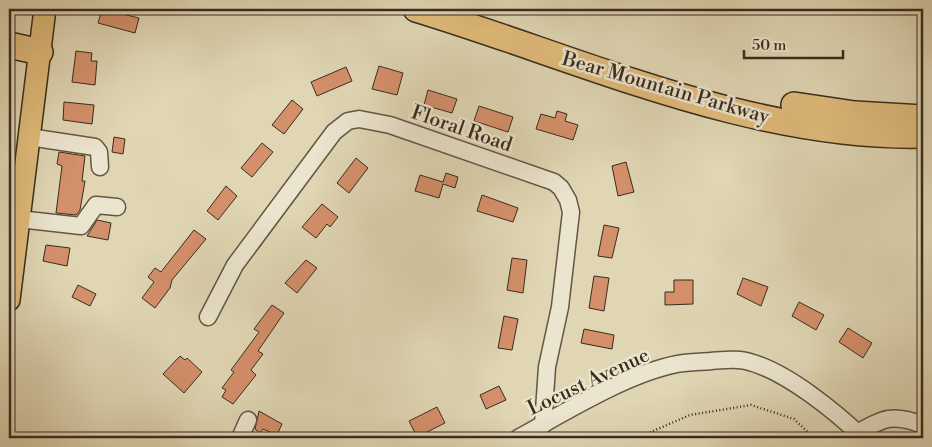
<svg xmlns="http://www.w3.org/2000/svg" width="932" height="447" viewBox="0 0 932 447" font-family="'Libre Bodoni',serif">
  <style>
    .building { fill: #d4906b; stroke: #392c1d }
    .lines { fill: none; stroke-linecap: round; stroke-linejoin: round }
    .minor-casing { stroke: #635643; stroke-width: 19 }
    .major-casing { stroke: #392c1d; stroke-width: 24 }
    .highway-casing { stroke: #392c1d; stroke-width: 28 }
    .path { stroke: #392c1d; stroke-width: 2.5; stroke-dasharray: 1 2.5; stroke-linecap: butt }
    .minor { stroke: #ebe4ce; stroke-width: 16 }
    .major { stroke: #e0bb7a; stroke-width: 21 }
    .highway { stroke: #e0bb7a; stroke-width: 25 }
    .labels { text-anchor: middle; stroke-width: 5; stroke-linejoin: round; paint-order: stroke }
    .street-label { font-size: 20px; fill: #392c1d; stroke: #ebe4ce }
  </style>
  <rect width="100%" height="100%" fill="#e0d6b4"/>
  <filter id="stains"><feTurbulence type="fractalNoise" baseFrequency=".004" numOctaves="4"/><feColorMatrix values="0 0 0 0 .2 0 0 0 0 .09 0 0 0 0 .02 0 0 0 .5 -.17"/></filter>
  <radialGradient id="worn" r=".72"><stop offset=".6" stop-color="#630" stop-opacity="0"/><stop offset="1" stop-color="#630" stop-opacity=".3"/></radialGradient>
  <g class="building">
    <path d="M 102,9 L 139,18 L 135,33 L 98,23 Z"/>
    <path d="M 76,51 L 92,53 L 91,61 L 97,61 L 95,85 L 72,82 Z"/>
    <path d="M 379,66 L 403,73 L 397,95 L 372,89 Z"/>
    <path d="M 346,67 L 352,81 L 317,96 L 311,82 Z"/>
    <path d="M 428,90 L 457,99 L 452,113 L 424,105 Z"/>
    <path d="M 292,100 L 303,109 L 284,134 L 272,125 Z"/>
    <path d="M 64,102 L 94,105 L 92,124 L 63,120 Z"/>
    <path d="M 479,106 L 513,117 L 508,132 L 474,121 Z"/>
    <path d="M 557,111 L 567,114 L 565,121 L 578,125 L 573,140 L 536,129 L 541,114 L 555,118 Z"/>
    <path d="M 114,137 L 125,139 L 123,154 L 112,152 Z"/>
    <path d="M 262,143 L 273,152 L 252,177 L 241,168 Z"/>
    <path d="M 59,152 L 85,156 L 82,181 L 85,181 L 80,210 L 76,215 L 56,213 L 62,166 L 57,164 Z"/>
    <path d="M 356,158 L 368,168 L 349,193 L 337,183 Z"/>
    <path d="M 626,162 L 634,192 L 618,196 L 612,166 Z"/>
    <path d="M 446,173 L 458,177 L 455,188 L 443,184 L 439,198 L 415,191 L 420,175 L 443,182 Z"/>
    <path d="M 226,186 L 237,196 L 218,220 L 207,211 Z"/>
    <path d="M 482,195 L 518,208 L 513,222 L 477,211 Z"/>
    <path d="M 322,204 L 338,217 L 330,227 L 327,224 L 316,238 L 302,227 Z"/>
    <path d="M 97,220 L 111,223 L 108,240 L 87,236 Z"/>
    <path d="M 604,225 L 619,228 L 612,258 L 598,256 Z"/>
    <path d="M 194,230 L 206,239 L 172,280 L 170,288 L 155,308 L 142,298 L 154,282 L 148,277 L 155,268 L 161,272 Z"/>
    <path d="M 46,245 L 70,248 L 67,266 L 43,261 Z"/>
    <path d="M 512,258 L 527,260 L 523,293 L 507,290 Z"/>
    <path d="M 306,260 L 317,268 L 297,293 L 285,283 Z"/>
    <path d="M 594,276 L 609,278 L 604,311 L 589,308 Z"/>
    <path d="M 743,278 L 768,287 L 761,306 L 737,294 Z"/>
    <path d="M 674,280 L 693,280 L 693,304 L 665,305 L 665,292 L 674,292 Z"/>
    <path d="M 78,285 L 96,294 L 90,306 L 72,297 Z"/>
    <path d="M 799,302 L 824,315 L 816,330 L 792,316 Z"/>
    <path d="M 272,305 L 284,313 L 258,351 L 263,354 L 251,370 L 256,375 L 233,404 L 222,397 L 226,390 L 222,388 L 234,372 L 231,370 L 259,332 L 254,329 Z"/>
    <path d="M 504,316 L 518,319 L 512,350 L 498,348 Z"/>
    <path d="M 848,328 L 872,343 L 863,358 L 839,342 Z"/>
    <path d="M 584,329 L 614,335 L 612,349 L 581,343 Z"/>
    <path d="M 180,356 L 185,360 L 187,358 L 202,372 L 184,393 L 163,374 Z"/>
    <path d="M 499,386 L 506,400 L 486,409 L 480,395 Z"/>
    <path d="M 437,407 L 445,423 L 417,437 L 409,421 Z"/>
    <path d="M 259,411 L 282,424 L 277,435 L 263,429 L 260,433 L 255,429 Z"/>
  </g>
  <g class="lines">
    <g class="minor-casing">
      <g id="minor">
        <path d="M 29,137 L 95,147 L 99,152 L 100,167"/>
        <path d="M 19,219 L 81,226 L 96,205 L 117,207"/>
        <path d="M 208,317 L 235,265 L 334,132 L 348,121 L 359,119 L 390,125 L 554,182 L 561,188 L 568,200 L 571,212 L 560,307 L 547,367 L 543,425"/>
        <path d="M 857,433 C 884,418 893,413 923,425"/>
        <path d="M 240,438 L 248,420"/>
        <path d="M 518,438 C 564,413 626,374 677,364 C 688,362 700,362 711,361 C 725,360 739,358 753,363 C 789,374 836,412 863,438"/>
      </g>
    </g>
    <g class="major-casing">
      <path id="major" d="M 9,300 L 45,9"/>
    </g>
    <g class="highway-casing">
      <g id="highway">
        <path d="M 416,9 C 578,58 751,139 923,135"/>
        <path d="M 9,45 L 40,52"/>
        <path d="M 794,105 L 855,114 L 923,118"/>
      </g>
    </g>
    <path class="path" d="M 637,438 L 690,415 L 751,405 L 794,419 L 814,438"/>
    <use href="#minor" class="minor"/>
    <use href="#major" class="major"/>
    <use href="#highway" class="highway"/>
  </g>
  <g class="labels">
    <g class="street-label">
      <text transform="translate(666 87) rotate(16)" y="7">Bear Mountain Parkway</text>
      <text transform="translate(462 128) rotate(19)" y="7">Floral Road</text>
      <text transform="translate(588 381) rotate(-25)" y="7">Locust Avenue</text>
    </g>
  </g>
  <rect width="932" height="447" fill="none" stroke="#e0d6b4" stroke-width="30"/>
  <rect x="10" y="10" width="912" height="427" fill="none" stroke="#392c1d" stroke-width="2.5"/>
  <rect x="15" y="15" width="902" height="417" fill="none" stroke="#392c1d"/>
  <path d="M744 50v8h99v-8" fill="none" stroke="#392c1d" stroke-width="2.5"/>
  <text x="752" y="50" font-size="15" fill="#392c1d" stroke="#ebe4ce" stroke-width="4" paint-order="stroke">50 m</text>
  <rect width="100%" height="100%" filter="url(#stains)"/>
  <rect width="100%" height="100%" fill="url(#worn)"/>
</svg>
